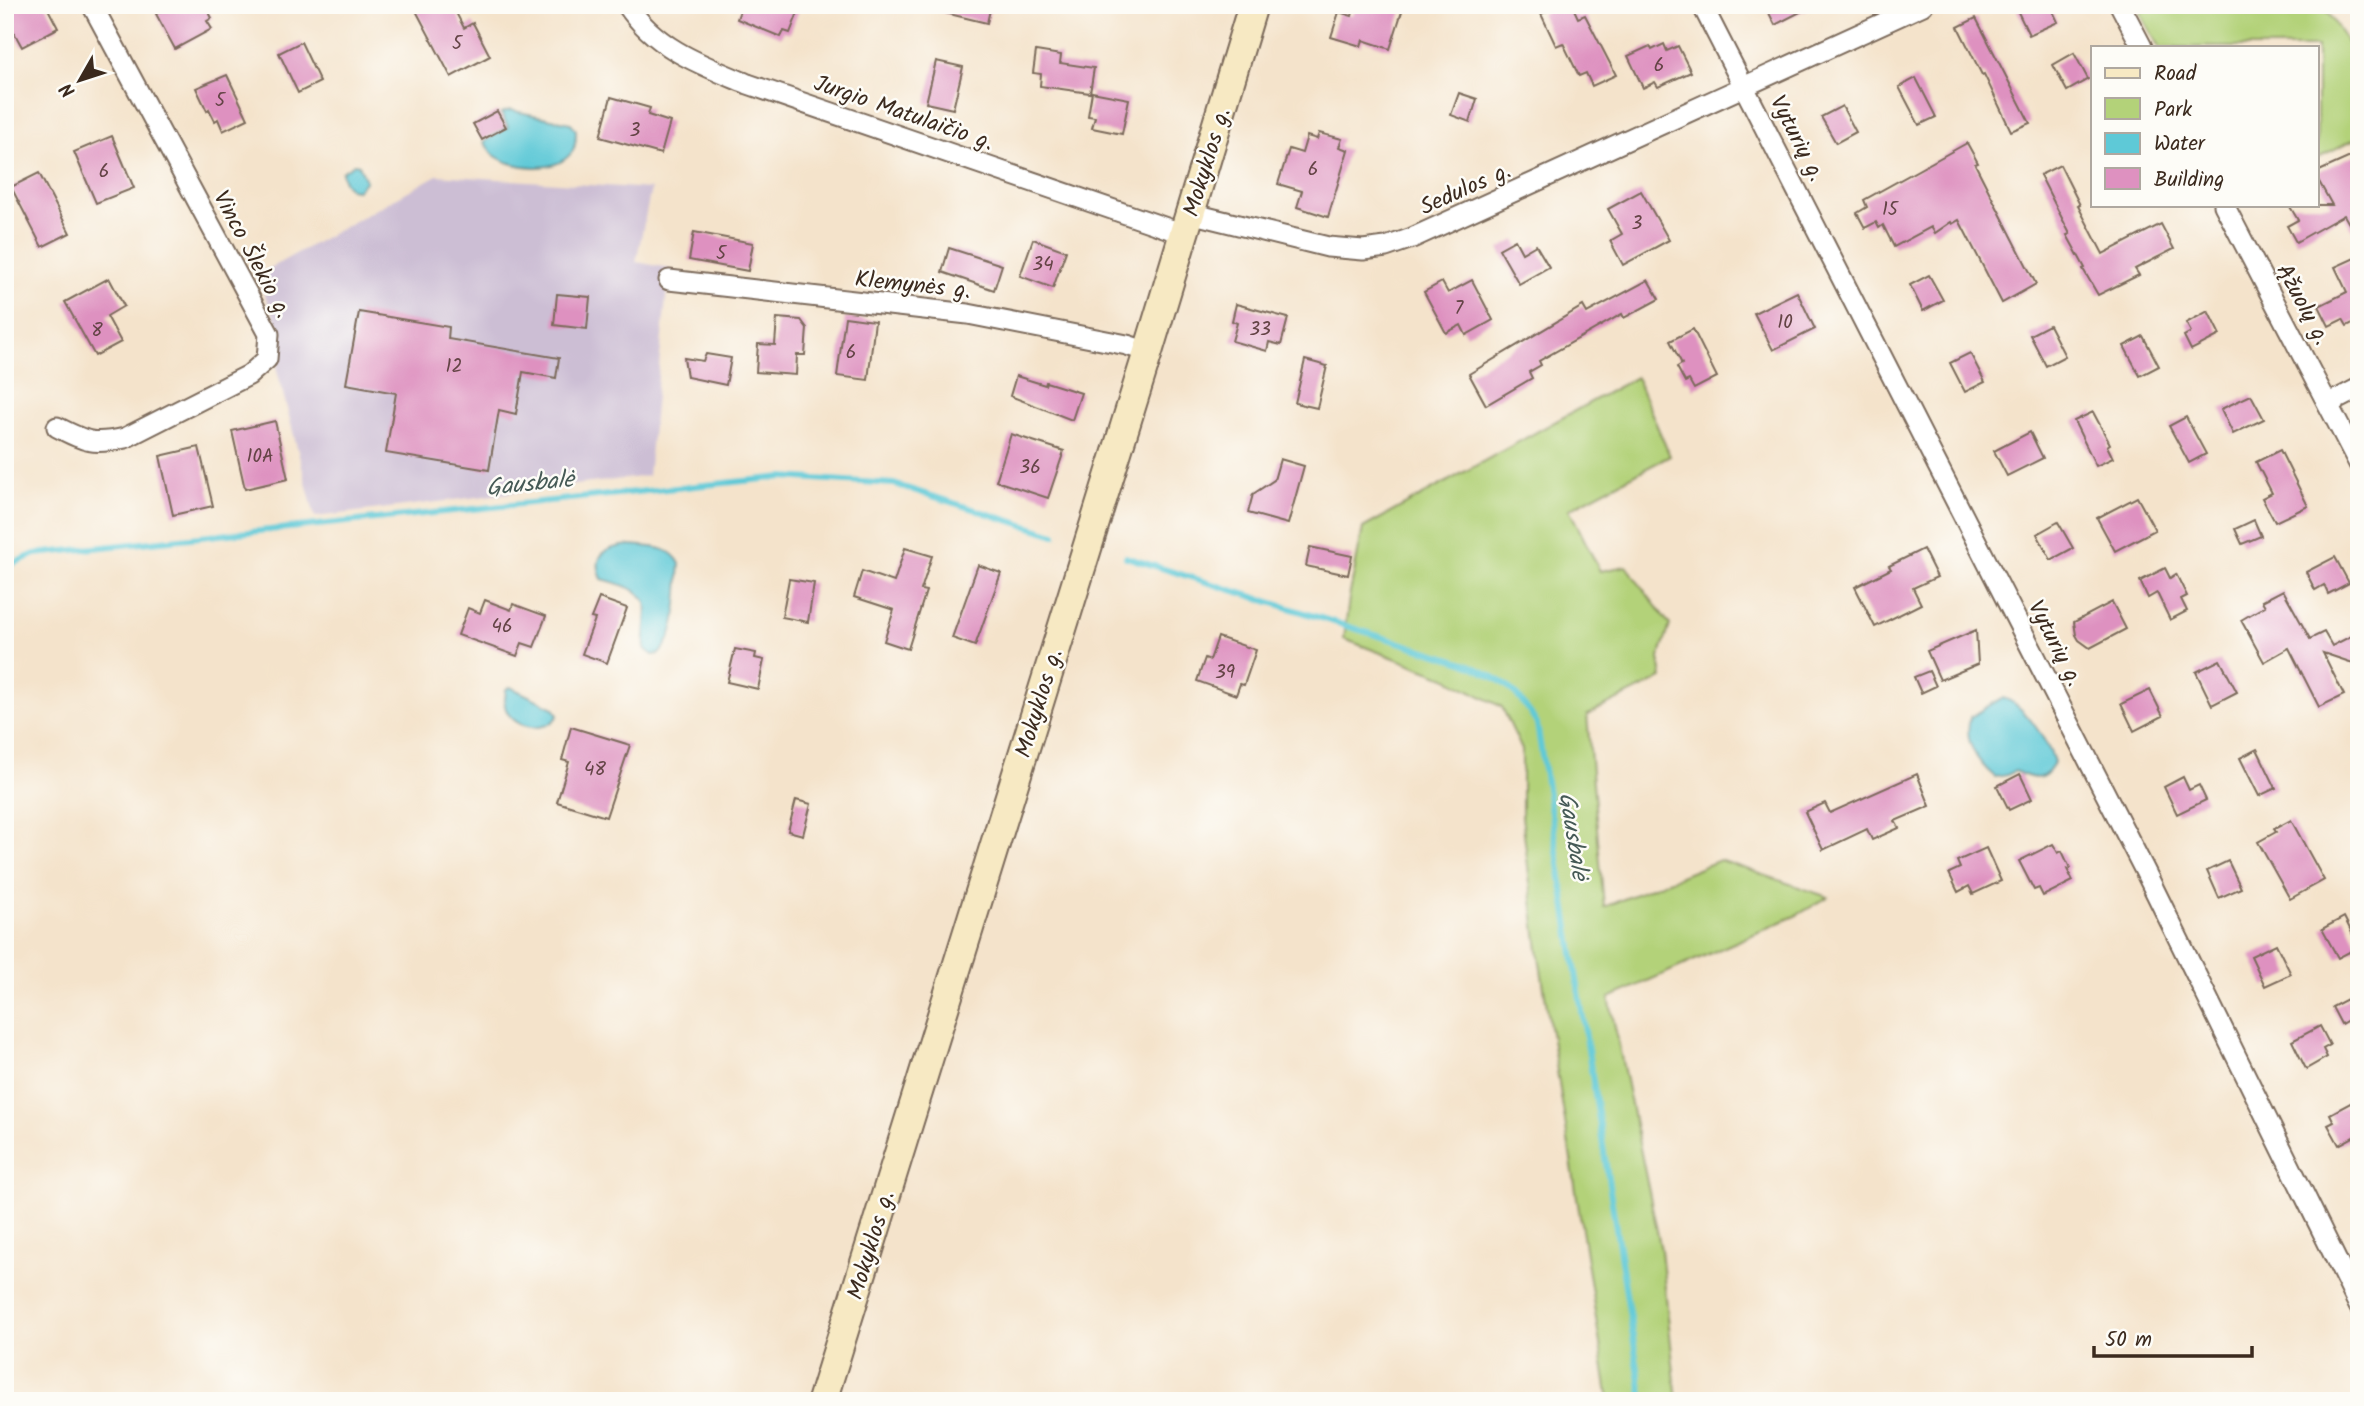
<svg xmlns="http://www.w3.org/2000/svg" width="2364" height="1406" viewBox="0 0 2364 1406" font-family="Kalam,sans-serif">
  <style>
    .industrial { fill: #ccbed4 }
    .green { fill: #b3d279; stroke: #777e4c; stroke-width: 2 }
    .water { fill: #5ec9d7; stroke: #4c7a7a; stroke-width: 2 }
    .lines { fill: none; stroke-linecap: round; stroke-linejoin: round }
    .stream { stroke: #5ec9d7; stroke-width: 6 }
    .building { fill: #de91c0 }
    .minor-casing { stroke: #7c6b5b; stroke-width: 23 }
    .secondary-casing { stroke: #7c6b5b; stroke-width: 32 }
    .minor { stroke: #fff; stroke-width: 19 }
    .secondary { stroke: #f7e9c3; stroke-width: 28 }
    .labels { text-anchor: middle; stroke-width: 5; stroke-linejoin: round; paint-order: stroke }
    .number-label { font-size: 19px; fill: #644446 }
    .street-label { font-size: 23px; fill: #3b2a1e; stroke: #fdfcf7 }
    .water-label { font-size: 24px; font-style: italic; fill: #465a56; stroke: #fdfcf7 }
  </style>
  <rect width="100%" height="100%" fill="#fdfcf7"/>
  <filter id="ink" filterUnits="userSpaceOnUse"><feTurbulence type="fractalNoise" baseFrequency=".0143" numOctaves="2"/><feDisplacementMap in="SourceGraphic" scale="14" xChannelSelector="R" yChannelSelector="G"/><feConvolveMatrix kernelMatrix="1 2 1 2 8 2 1 2 1" color-interpolation-filters="sRGB"/></filter>
  <filter id="wash" filterUnits="userSpaceOnUse"><feTurbulence type="fractalNoise" baseFrequency=".00686" numOctaves="4" result="noise"/><feDisplacementMap in="SourceGraphic" scale="28" xChannelSelector="R" yChannelSelector="G"/><feGaussianBlur stdDeviation="1.57" result="paint"/><feColorMatrix in="noise" values="0 0 0 0 0 0 0 0 0 0 0 0 0 0 0 0 0 1.4 0 .05"/><feComposite in="paint" operator="in"/></filter>
  <g filter="url(#wash)">
    <rect width="100%" height="100%" fill="#f4e3cb"/>
    <path class="industrial" d="M 437,175 L 651,189 L 636,262 L 669,268 L 648,476 L 315,517 L 277,370 L 282,334 L 256,276 Z"/>
    <g class="green">
      <path d="M 2153,5 L 2323,5 L 2359,61 L 2359,137 L 2317,158 L 2317,47 L 2159,47 L 2140,13 Z"/>
      <path d="M 1636,377 L 1670,456 L 1569,509 L 1600,571 L 1626,566 L 1670,625 L 1659,658 L 1662,678 L 1587,715 L 1604,907 L 1720,860 L 1828,897 L 1797,915 L 1609,998 L 1661,1250 L 1677,1401 L 1609,1401 L 1538,950 L 1522,816 L 1522,750 L 1502,707 L 1442,676 L 1344,639 L 1349,598 L 1363,528 Z"/>
    </g>
    <g class="water">
      <path d="M 510,110 L 570,123 L 576,130 C 576,138 576,146 572,152 C 556,174 513,169 494,155 C 490,151 487,146 484,142 L 508,127 L 501,113 Z"/>
      <path d="M 354,164 L 359,165 L 366,181 L 357,190 L 350,189 L 344,182 L 342,172 Z"/>
      <path d="M 630,545 C 649,547 671,545 680,564 C 677,591 680,634 659,654 L 653,655 L 645,649 C 643,635 649,615 646,603 C 641,588 615,583 602,579 C 591,553 608,547 630,545 Z"/>
      <path d="M 510,687 L 554,708 L 558,715 C 546,736 510,728 505,706 C 504,701 506,694 506,689 Z"/>
      <path d="M 2002,698 C 2023,702 2048,742 2054,762 C 2045,783 2033,780 2015,771 L 2007,775 L 1995,777 C 1977,762 1962,740 1971,717 Z"/>
    </g>
    <g class="lines">
      <g class="stream">
        <path d="M 1126,557 L 1465,663 C 1503,680 1515,687 1537,724 L 1643,1401"/>
        <path d="M 5,567 L 35,554 L 783,477 L 894,484 L 1055,535"/>
      </g>
    </g>
    <g id="blocks">
      <g class="building">
        <path d="M 5,5 L 46,5 L 58,28 L 22,47 L 5,16 Z"/>
        <path d="M 172,5 L 205,5 L 212,18 L 207,21 L 212,29 L 175,49 L 156,14 Z"/>
        <path d="M 413,5 L 452,5 L 464,28 L 473,23 L 490,56 L 451,77 Z"/>
        <path d="M 742,5 L 801,5 L 790,33 L 784,31 L 781,37 L 737,19 Z"/>
        <path d="M 942,5 L 991,5 L 987,23 L 941,12 Z"/>
        <path d="M 1355,5 L 1404,5 L 1390,49 L 1363,40 L 1361,46 L 1331,37 L 1339,12 L 1352,16 Z"/>
        <path d="M 1547,5 L 1572,5 L 1578,18 L 1585,15 L 1616,75 L 1592,86 L 1586,73 L 1579,76 L 1563,43 L 1556,46 L 1541,14 L 1549,10 Z"/>
        <path d="M 1765,5 L 1814,5 L 1775,25 Z"/>
        <path d="M 2026,5 L 2050,5 L 2058,22 L 2029,35 L 2017,10 Z"/>
        <path d="M 1976,18 L 2030,123 L 2011,131 L 1984,74 L 1982,75 L 1958,27 Z"/>
        <path d="M 301,42 L 320,82 L 298,93 L 279,53 Z"/>
        <path d="M 1664,44 L 1667,51 L 1678,46 L 1691,72 L 1658,87 L 1655,82 L 1643,88 L 1628,56 L 1650,46 L 1652,50 Z"/>
        <path d="M 1036,51 L 1061,55 L 1060,63 L 1094,68 L 1090,93 L 1040,86 L 1041,74 L 1033,73 Z"/>
        <path d="M 2074,53 L 2088,79 L 2067,91 L 2053,65 Z"/>
        <path d="M 936,61 L 963,67 L 953,109 L 926,103 Z"/>
        <path d="M 227,75 L 248,119 L 223,131 L 218,119 L 215,121 L 209,109 L 207,111 L 196,88 Z"/>
        <path d="M 1916,78 L 1936,117 L 1919,125 L 1899,87 Z"/>
        <path d="M 1092,92 L 1129,99 L 1122,134 L 1092,128 L 1095,117 L 1088,116 Z"/>
        <path d="M 1459,93 L 1477,99 L 1470,122 L 1451,115 Z"/>
        <path d="M 611,97 L 650,108 L 648,115 L 670,122 L 661,154 L 600,137 Z"/>
        <path d="M 1842,106 L 1856,132 L 1836,143 L 1821,117 Z"/>
        <path d="M 497,111 L 506,127 L 482,140 L 473,124 Z"/>
        <path d="M 1319,133 L 1342,139 L 1339,147 L 1348,150 L 1328,217 L 1297,207 L 1302,191 L 1278,184 L 1289,149 L 1302,153 L 1307,136 L 1317,139 Z"/>
        <path d="M 112,136 L 134,188 L 96,203 L 74,152 Z"/>
        <path d="M 1967,143 L 1978,163 L 1975,164 L 2036,284 L 2002,303 L 1959,220 L 1952,224 L 1951,222 L 1935,233 L 1931,227 L 1894,247 L 1883,225 L 1879,228 L 1876,222 L 1865,228 L 1857,213 L 1867,207 L 1864,200 Z"/>
        <path d="M 2359,153 L 2359,241 L 2344,215 L 2296,242 L 2287,226 L 2298,220 L 2289,205 L 2332,205 L 2317,178 L 2317,172 Z"/>
        <path d="M 2060,165 L 2080,205 L 2078,206 L 2103,254 L 2161,224 L 2174,249 L 2135,269 L 2139,275 L 2098,295 L 2083,269 L 2085,268 L 2067,235 L 2070,234 L 2040,175 Z"/>
        <path d="M 39,173 L 70,233 L 42,247 L 11,187 Z"/>
        <path d="M 1641,191 L 1669,240 L 1623,265 L 1610,241 L 1622,234 L 1608,209 Z"/>
        <path d="M 694,232 L 753,243 L 748,271 L 689,260 Z"/>
        <path d="M 1033,239 L 1066,251 L 1053,288 L 1020,276 Z"/>
        <path d="M 1515,240 L 1522,253 L 1536,245 L 1549,267 L 1519,284 L 1499,249 Z"/>
        <path d="M 949,248 L 1002,265 L 994,290 L 942,272 Z"/>
        <path d="M 2359,256 L 2359,320 L 2347,326 L 2343,319 L 2329,326 L 2319,306 L 2347,292 L 2335,267 Z"/>
        <path d="M 1929,275 L 1943,300 L 1923,311 L 1910,285 Z"/>
        <path d="M 109,278 L 124,306 L 107,316 L 121,342 L 95,356 L 65,302 Z"/>
        <path d="M 1472,280 L 1493,320 L 1466,335 L 1461,325 L 1446,333 L 1424,292 L 1442,282 L 1448,293 Z"/>
        <path d="M 1648,280 L 1659,299 L 1624,318 L 1622,314 L 1539,361 L 1541,365 L 1529,372 L 1532,378 L 1486,405 L 1469,374 L 1583,306 L 1587,313 Z"/>
        <path d="M 1797,292 L 1815,329 L 1773,350 L 1754,313 Z"/>
        <path d="M 557,294 L 590,297 L 587,329 L 554,325 Z"/>
        <path d="M 1236,304 L 1288,318 L 1281,345 L 1269,342 L 1267,351 L 1232,341 L 1237,323 L 1232,321 Z"/>
        <path d="M 2208,311 L 2220,335 L 2191,350 L 2184,336 L 2191,332 L 2186,323 Z"/>
        <path d="M 359,312 L 449,327 L 448,339 L 559,358 L 556,378 L 523,372 L 516,414 L 499,410 L 489,470 L 386,453 L 396,393 L 346,384 Z"/>
        <path d="M 845,317 L 875,321 L 868,380 L 837,376 Z"/>
        <path d="M 777,318 L 801,320 L 807,328 L 805,355 L 797,355 L 796,375 L 756,372 L 758,344 L 775,345 Z"/>
        <path d="M 2049,325 L 2065,356 L 2046,366 L 2030,335 Z"/>
        <path d="M 1693,329 L 1717,377 L 1694,389 L 1689,380 L 1685,382 L 1677,367 L 1682,364 L 1670,341 Z"/>
        <path d="M 2143,336 L 2159,366 L 2140,376 L 2124,346 Z"/>
        <path d="M 1970,353 L 1985,382 L 1965,392 L 1950,363 Z"/>
        <path d="M 706,354 L 731,358 L 726,385 L 687,377 L 684,358 L 703,361 Z"/>
        <path d="M 1305,360 L 1327,366 L 1317,408 L 1295,403 Z"/>
        <path d="M 1016,376 L 1045,385 L 1046,382 L 1081,393 L 1072,420 L 1010,396 Z"/>
        <path d="M 2251,395 L 2264,419 L 2233,434 L 2221,409 Z"/>
        <path d="M 2093,412 L 2110,444 L 2107,446 L 2113,458 L 2096,466 L 2074,421 Z"/>
        <path d="M 2186,417 L 2206,454 L 2189,463 L 2169,426 Z"/>
        <path d="M 275,421 L 288,479 L 245,489 L 232,431 Z"/>
        <path d="M 2030,432 L 2043,458 L 2007,476 L 1994,451 Z"/>
        <path d="M 1011,434 L 1064,451 L 1048,498 L 996,481 Z"/>
        <path d="M 199,447 L 213,506 L 173,515 L 160,456 Z"/>
        <path d="M 2280,450 L 2308,506 L 2275,522 L 2262,498 L 2272,493 L 2256,462 Z"/>
        <path d="M 1280,459 L 1304,466 L 1288,524 L 1248,513 L 1253,494 L 1274,480 Z"/>
        <path d="M 2137,497 L 2155,530 L 2115,551 L 2097,518 Z"/>
        <path d="M 2254,520 L 2261,536 L 2242,544 L 2235,529 Z"/>
        <path d="M 2058,522 L 2073,548 L 2051,560 L 2037,534 Z"/>
        <path d="M 1310,547 L 1352,556 L 1348,575 L 1306,566 Z"/>
        <path d="M 905,548 L 932,556 L 921,590 L 926,591 L 908,649 L 884,641 L 894,610 L 854,597 L 862,571 L 894,582 Z"/>
        <path d="M 1923,549 L 1937,577 L 1913,588 L 1921,604 L 1875,627 L 1855,587 L 1891,569 L 1889,566 Z"/>
        <path d="M 2335,557 L 2349,583 L 2328,594 L 2324,585 L 2315,590 L 2306,572 Z"/>
        <path d="M 978,565 L 1001,573 L 975,646 L 952,638 Z"/>
        <path d="M 2165,568 L 2170,578 L 2176,574 L 2187,596 L 2181,599 L 2187,611 L 2170,620 L 2157,593 L 2148,598 L 2140,581 Z"/>
        <path d="M 789,579 L 814,583 L 808,622 L 782,617 Z"/>
        <path d="M 2283,590 L 2310,639 L 2324,632 L 2332,646 L 2359,632 L 2359,665 L 2323,653 L 2344,695 L 2319,707 L 2289,648 L 2264,662 L 2241,620 L 2265,606 L 2262,601 Z"/>
        <path d="M 599,598 L 627,608 L 607,663 L 582,654 L 595,619 L 591,618 Z"/>
        <path d="M 485,600 L 511,610 L 513,604 L 546,616 L 534,647 L 522,643 L 517,656 L 458,635 L 468,608 L 480,613 Z"/>
        <path d="M 2112,602 L 2126,629 L 2090,648 L 2079,640 L 2076,635 L 2074,622 Z"/>
        <path d="M 1976,630 L 1978,664 L 1940,680 L 1927,651 Z"/>
        <path d="M 1218,637 L 1256,650 L 1244,685 L 1240,684 L 1236,695 L 1197,681 L 1205,658 L 1210,660 Z"/>
        <path d="M 735,649 L 756,653 L 755,658 L 764,660 L 758,689 L 727,682 Z"/>
        <path d="M 2220,660 L 2237,692 L 2212,705 L 2196,672 Z"/>
        <path d="M 1929,671 L 1936,686 L 1921,693 L 1914,677 Z"/>
        <path d="M 2150,690 L 2163,716 L 2134,731 L 2121,704 Z"/>
        <path d="M 571,727 L 630,745 L 606,817 L 557,802 L 569,762 L 562,760 Z"/>
        <path d="M 2257,749 L 2276,788 L 2259,796 L 2240,758 Z"/>
        <path d="M 1917,774 L 1930,806 L 1895,821 L 1899,828 L 1872,840 L 1867,829 L 1823,850 L 1805,812 L 1825,803 L 1830,813 Z"/>
        <path d="M 2020,774 L 2032,799 L 2009,810 L 1997,786 Z"/>
        <path d="M 2183,777 L 2189,790 L 2199,785 L 2206,800 L 2177,814 L 2164,787 Z"/>
        <path d="M 796,800 L 811,804 L 803,835 L 788,831 Z"/>
        <path d="M 2291,820 L 2324,880 L 2290,899 L 2258,842 L 2276,832 L 2274,829 Z"/>
        <path d="M 2053,844 L 2058,853 L 2062,851 L 2070,868 L 2067,869 L 2073,881 L 2043,896 L 2039,888 L 2034,890 L 2019,861 Z"/>
        <path d="M 1986,848 L 2001,881 L 1973,894 L 1969,886 L 1958,892 L 1949,873 L 1960,868 L 1957,861 Z"/>
        <path d="M 2228,861 L 2241,888 L 2219,898 L 2207,871 Z"/>
        <path d="M 2344,917 L 2359,947 L 2338,958 L 2322,929 Z"/>
        <path d="M 2276,944 L 2291,974 L 2265,986 L 2251,956 Z"/>
        <path d="M 2349,998 L 2358,1014 L 2341,1024 L 2332,1007 Z"/>
        <path d="M 2320,1026 L 2330,1045 L 2323,1049 L 2327,1057 L 2306,1069 L 2292,1041 Z"/>
        <path d="M 2354,1101 L 2359,1110 L 2359,1134 L 2339,1145 L 2328,1125 L 2334,1122 L 2330,1114 Z"/>
      </g>
    </g>
  </g>
  <g filter="url(#ink)">
    <use href="#blocks" fill-opacity="0" stroke="#7c6b5b" stroke-width="2"/>
    <g class="lines">
      <g class="minor-casing">
        <g id="minor">
          <path d="M 627,5 C 656,49 702,65 748,84 L 1184,234"/>
          <path d="M 1702,5 L 2145,871 L 2359,1306"/>
          <path d="M 2120,5 L 2142,47"/>
          <path d="M 2224,205 L 2359,464"/>
          <path d="M 1190,213 L 1328,247 L 1363,250 L 1386,247 L 1412,238 L 1923,5"/>
          <path d="M 669,280 L 968,314 L 1127,345 L 1148,352"/>
          <path d="M 2328,404 L 2359,388"/>
          <path d="M 57,427 C 86,442 93,445 125,438 L 249,375 L 267,359 L 269,334 L 92,5"/>
        </g>
      </g>
      <g class="secondary-casing">
        <path id="secondary" d="M 822,1401 L 1148,352 L 1253,5"/>
      </g>
      <use href="#minor" class="minor"/>
      <use href="#secondary" class="secondary"/>
    </g>
  </g>
  <g class="labels">
    <g class="number-label">
      <text x="457" y="49">5</text>
      <text x="1659" y="71">6</text>
      <text x="220" y="106">5</text>
      <text x="635" y="136">3</text>
      <text x="1313" y="175">6</text>
      <text x="104" y="177">6</text>
      <text x="1890" y="215">15</text>
      <text x="1637" y="229">3</text>
      <text x="721" y="259">5</text>
      <text x="1043" y="270">34</text>
      <text x="1459" y="314">7</text>
      <text x="1785" y="328">10</text>
      <text x="1260" y="335">33</text>
      <text x="97" y="336">8</text>
      <text x="851" y="358">6</text>
      <text x="454" y="372">12</text>
      <text x="260" y="462">10A</text>
      <text x="1030" y="473">36</text>
      <text x="502" y="632">46</text>
      <text x="1225" y="678">39</text>
      <text x="595" y="775">48</text>
    </g>
    <g class="street-label">
      <text transform="translate(904 112) rotate(19)" y="8">Jurgio Matulaičio g.</text>
      <text transform="translate(1798 138) rotate(63)" y="8">Vyturių g.</text>
      <text transform="translate(1206 162) rotate(-73)" y="8">Mokyklos g.</text>
      <text transform="translate(1465 188) rotate(-24)" y="8">Sedulos g.</text>
      <text transform="translate(253 254) rotate(62)" y="8">Vinco Šlekio g.</text>
      <text transform="translate(913 284) rotate(6)" y="8">Klemynės g.</text>
      <text transform="translate(2304 304) rotate(62)" y="8">Ąžuolų g.</text>
      <text transform="translate(2056 643) rotate(63)" y="8">Vyturių g.</text>
      <text transform="translate(1038 703) rotate(-73)" y="8">Mokyklos g.</text>
      <text transform="translate(870 1245) rotate(-73)" y="8">Mokyklos g.</text>
    </g>
    <g class="water-label">
      <text transform="translate(530 483) rotate(-6)" y="8">Gausbalė</text>
      <text transform="translate(1574 836) rotate(81)" y="8">Gausbalė</text>
    </g>
  </g>
  <rect width="2364" height="1406" fill="none" stroke="#fdfcf7" stroke-width="28"/>
  <rect x="2091" y="46" width="228" height="161" fill="#fdfcf7" stroke="#afa8a0" stroke-width="2"/>
  <rect x="2105" y="68" width="35" height="10" fill="#f7e9c3" stroke="#afa8a0" stroke-width="2"/>
  <text x="2154" y="80" font-size="21" fill="#3b2a1e">Road</text>
  <rect x="2105" y="98" width="35" height="21" fill="#b3d279" stroke="#afa8a0" stroke-width="2"/>
  <text x="2154" y="116" font-size="21" fill="#3b2a1e">Park</text>
  <rect x="2105" y="133" width="35" height="21" fill="#5ec9d7" stroke="#afa8a0" stroke-width="2"/>
  <text x="2154" y="150" font-size="21" fill="#3b2a1e">Water</text>
  <rect x="2105" y="168" width="35" height="21" fill="#de91c0" stroke="#afa8a0" stroke-width="2"/>
  <text x="2154" y="186" font-size="21" fill="#3b2a1e">Building</text>
  <g transform="translate(80 80) rotate(231)" stroke="#fdfcf7" stroke-width="5" paint-order="stroke">
  <path d="M0-5L12 26L0 18L-12 26Z" fill="#3b2a1e"/>
  <text y="-10" font-size="19" font-weight="bold" text-anchor="middle" fill="#3b2a1e">N</text>
  </g>
  <path d="M2094 1346v10h158v-10" fill="none" stroke="#3b2a1e" stroke-width="3.5"/>
  <text x="2105" y="1346" font-size="21" fill="#3b2a1e" stroke="#fdfcf7" stroke-width="5" paint-order="stroke">50 m</text>
</svg>
